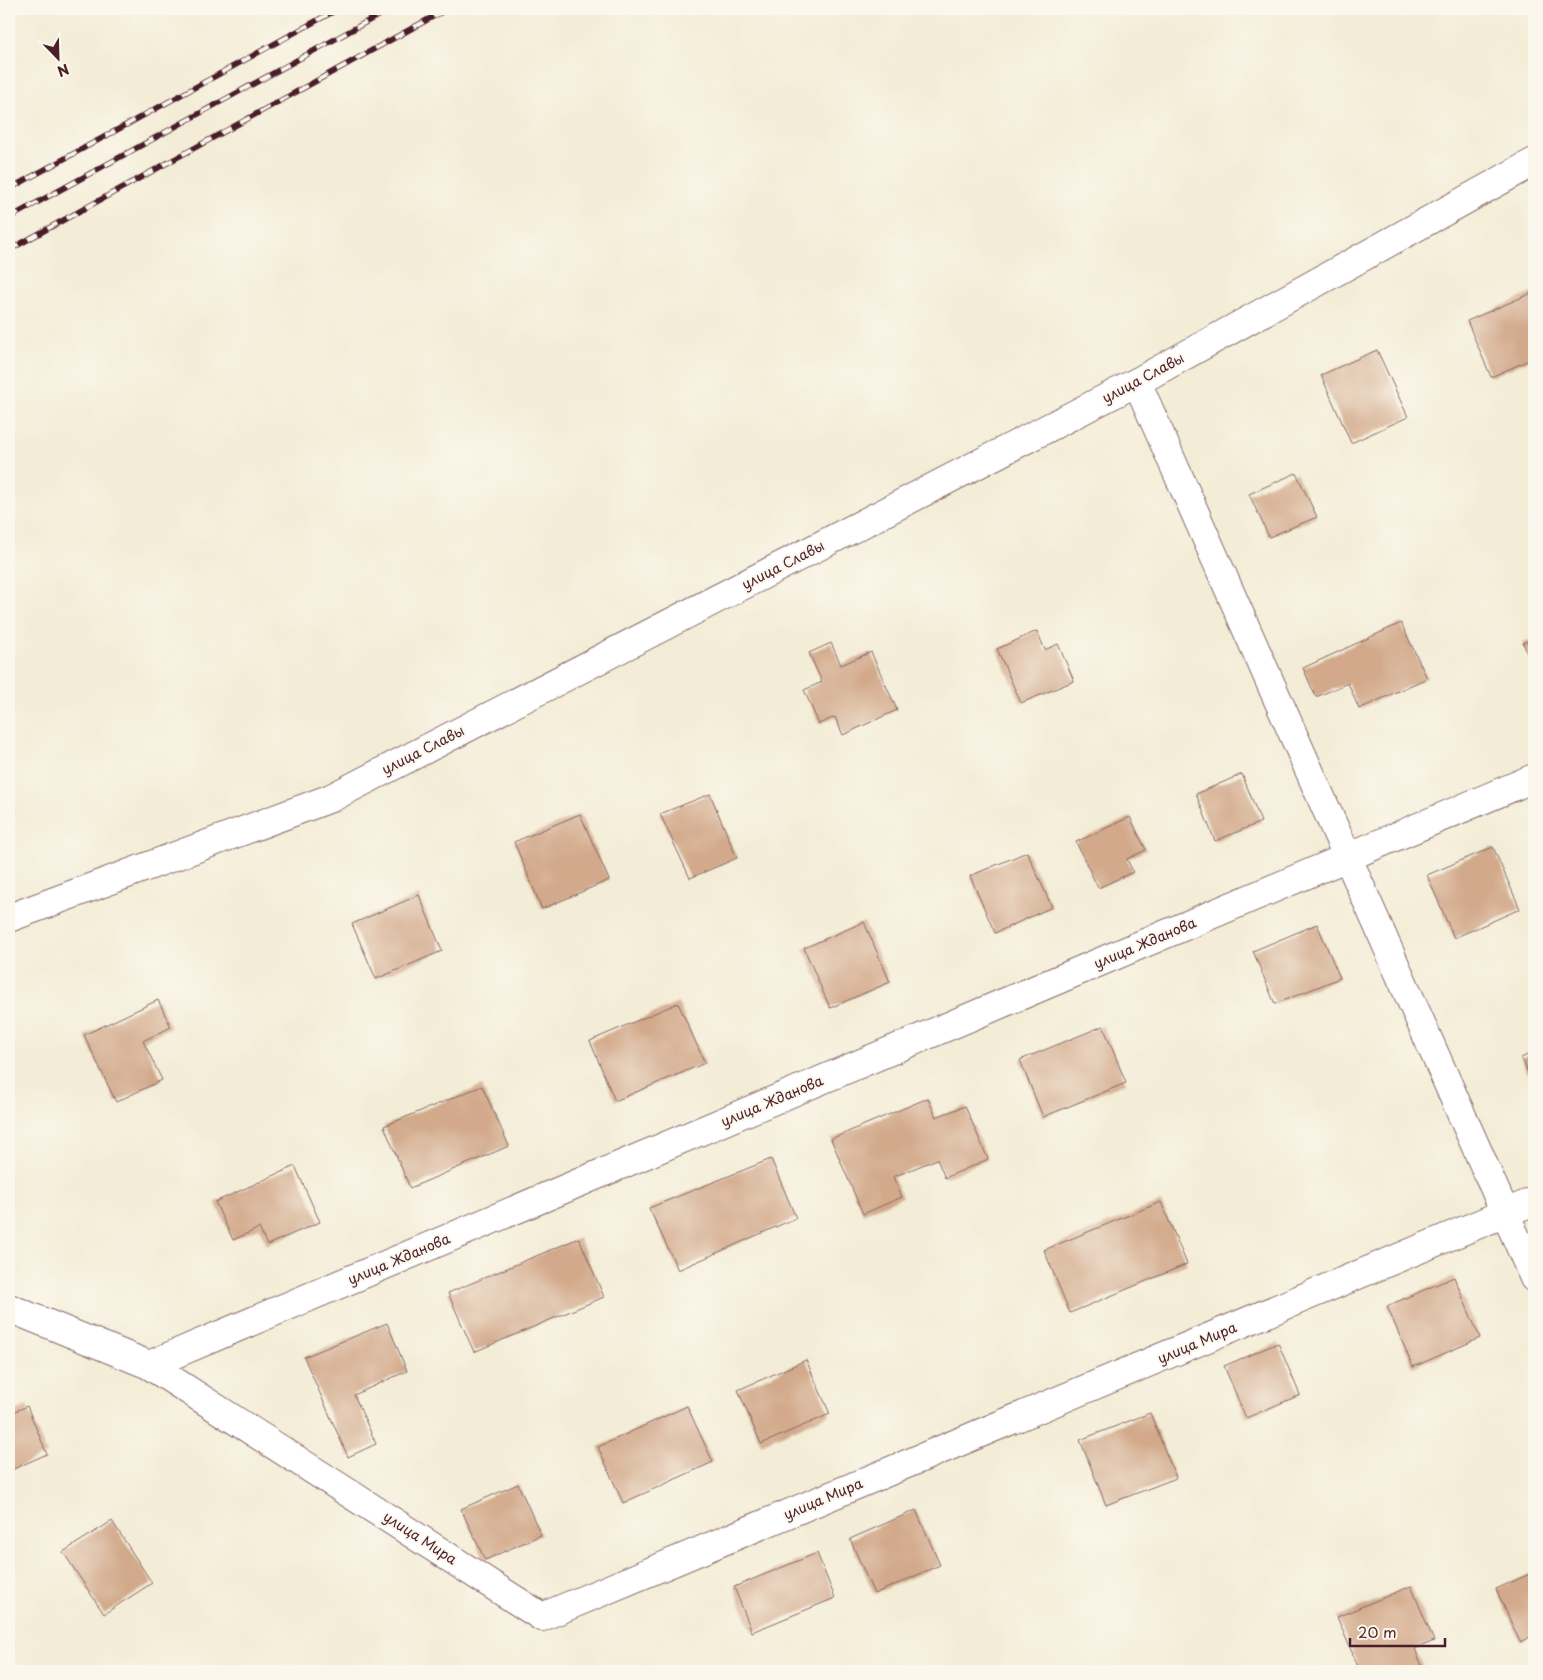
<svg xmlns="http://www.w3.org/2000/svg" width="1543" height="1680" viewBox="0 0 1543 1680" font-family="'Playpen Sans',sans-serif">
  <style>
    .building { fill: #d2a98a }
    .lines { fill: none; stroke-linecap: round; stroke-linejoin: round }
    .minor-casing { stroke: #856767; stroke-width: 30 }
    .secondary-casing { stroke: #856767; stroke-width: 30 }
    .minor { stroke: #fff; stroke-width: 28 }
    .secondary { stroke: #fff; stroke-width: 28 }
    .rail-casing { stroke: #4a1f2b; stroke-width: 5.5 }
    .rail { stroke: #fbf7ec; stroke-width: 4; stroke-dasharray: 11; stroke-linecap: butt }
    .labels { text-anchor: middle; stroke-width: 4; stroke-linejoin: round; paint-order: stroke }
    .street-label { font-size: 14px; fill: #4a1f2b; stroke: #fbf7ec }
  </style>
  <rect width="100%" height="100%" fill="#fbf7ec"/>
  <filter id="ink" filterUnits="userSpaceOnUse"><feTurbulence type="fractalNoise" baseFrequency=".02" numOctaves="2"/><feDisplacementMap in="SourceGraphic" scale="10" xChannelSelector="R" yChannelSelector="G"/><feConvolveMatrix kernelMatrix="1 2 1 2 8 2 1 2 1" color-interpolation-filters="sRGB"/></filter>
  <filter id="wash" filterUnits="userSpaceOnUse"><feTurbulence type="fractalNoise" baseFrequency=".0096" numOctaves="4" result="noise"/><feDisplacementMap in="SourceGraphic" scale="20" xChannelSelector="R" yChannelSelector="G"/><feGaussianBlur stdDeviation="1.12" result="paint"/><feColorMatrix in="noise" values="0 0 0 0 0 0 0 0 0 0 0 0 0 0 0 0 0 1.4 0 .05"/><feComposite in="paint" operator="in"/></filter>
  <g filter="url(#wash)">
    <rect width="100%" height="100%" fill="#f3ecd6"/>
    <g id="blocks">
      <g class="building">
        <path d="M 1534,292 L 1534,358 L 1491,377 L 1467,321 Z"/>
        <path d="M 1377,350 L 1408,417 L 1351,443 L 1321,375 Z"/>
        <path d="M 1296,473 L 1317,517 L 1269,537 L 1249,494 Z"/>
        <path d="M 1401,623 L 1427,678 L 1359,709 L 1348,683 L 1316,697 L 1303,668 Z"/>
        <path d="M 1037,631 L 1045,650 L 1058,644 L 1074,681 L 1021,703 L 997,649 Z"/>
        <path d="M 1534,638 L 1534,669 L 1523,643 Z"/>
        <path d="M 831,643 L 841,665 L 871,652 L 897,710 L 843,735 L 835,717 L 819,724 L 804,690 L 822,682 L 809,653 Z"/>
        <path d="M 1242,774 L 1261,822 L 1215,841 L 1196,794 Z"/>
        <path d="M 710,794 L 737,858 L 690,878 L 660,814 Z"/>
        <path d="M 580,814 L 609,880 L 542,909 L 514,842 Z"/>
        <path d="M 1130,817 L 1146,850 L 1127,859 L 1133,872 L 1098,888 L 1076,842 Z"/>
        <path d="M 1493,847 L 1520,909 L 1454,938 L 1427,875 Z"/>
        <path d="M 1027,852 L 1052,907 L 995,933 L 970,876 Z"/>
        <path d="M 419,895 L 442,951 L 376,979 L 352,924 Z"/>
        <path d="M 864,922 L 890,982 L 830,1008 L 804,948 Z"/>
        <path d="M 1317,924 L 1340,978 L 1275,1004 L 1253,951 Z"/>
        <path d="M 158,1000 L 171,1027 L 143,1041 L 162,1080 L 116,1102 L 84,1035 Z"/>
        <path d="M 678,1003 L 705,1063 L 615,1101 L 590,1041 Z"/>
        <path d="M 1103,1026 L 1126,1083 L 1043,1117 L 1020,1060 Z"/>
        <path d="M 1534,1052 L 1534,1085 L 1521,1058 Z"/>
        <path d="M 482,1086 L 509,1146 L 410,1188 L 384,1126 Z"/>
        <path d="M 928,1098 L 936,1117 L 965,1106 L 988,1159 L 945,1178 L 937,1159 L 893,1177 L 902,1197 L 863,1214 L 831,1139 Z"/>
        <path d="M 771,1159 L 796,1218 L 678,1270 L 649,1208 Z"/>
        <path d="M 295,1166 L 320,1222 L 267,1245 L 259,1228 L 233,1240 L 215,1202 Z"/>
        <path d="M 1161,1202 L 1187,1264 L 1070,1313 L 1044,1250 Z"/>
        <path d="M 579,1238 L 604,1297 L 474,1352 L 448,1293 Z"/>
        <path d="M 1454,1277 L 1480,1338 L 1413,1367 L 1387,1306 Z"/>
        <path d="M 387,1323 L 407,1371 L 354,1395 L 376,1444 L 348,1457 L 304,1357 Z"/>
        <path d="M 1278,1343 L 1300,1395 L 1246,1418 L 1224,1366 Z"/>
        <path d="M 806,1360 L 830,1414 L 761,1444 L 738,1390 Z"/>
        <path d="M 27,1406 L 47,1454 L 9,1471 L 9,1414 Z"/>
        <path d="M 687,1406 L 713,1462 L 623,1503 L 598,1447 Z"/>
        <path d="M 1150,1413 L 1176,1478 L 1106,1505 L 1080,1440 Z"/>
        <path d="M 518,1484 L 541,1535 L 485,1560 L 461,1509 Z"/>
        <path d="M 916,1510 L 940,1565 L 874,1594 L 850,1539 Z"/>
        <path d="M 112,1521 L 152,1583 L 104,1614 L 63,1552 Z"/>
        <path d="M 817,1553 L 835,1598 L 752,1632 L 734,1587 Z"/>
        <path d="M 1534,1572 L 1534,1635 L 1520,1642 L 1496,1589 Z"/>
        <path d="M 1411,1586 L 1434,1641 L 1415,1649 L 1423,1668 L 1414,1671 L 1381,1671 L 1378,1666 L 1360,1671 L 1337,1617 Z"/>
      </g>
    </g>
  </g>
  <g filter="url(#ink)">
    <use href="#blocks" fill-opacity="0" stroke="#856767" stroke-width="1"/>
    <g class="lines">
      <g class="minor-casing">
        <g id="minor">
          <path d="M 1137,382 L 1534,1278"/>
          <path d="M 9,1308 L 149,1365 L 1534,778"/>
          <path d="M 149,1365 L 542,1617 L 1534,1201"/>
        </g>
      </g>
      <g class="secondary-casing">
        <path id="secondary" d="M 9,918 L 331,798 L 1137,382 L 1534,162"/>
      </g>
      <use href="#minor" class="minor"/>
      <use href="#secondary" class="secondary"/>
      <g class="rail-casing">
        <g id="rail">
          <path d="M 9,189 L 338,9"/>
          <path d="M 9,218 L 390,9"/>
          <path d="M 9,250 L 447,9"/>
        </g>
      </g>
      <use href="#rail" class="rail"/>
    </g>
  </g>
  <g class="labels">
    <g class="street-label">
      <text transform="translate(1143 378) rotate(-28)" y="5">улица Славы</text>
      <text transform="translate(783 565) rotate(-27)" y="5">улица Славы</text>
      <text transform="translate(423 750) rotate(-27)" y="5">улица Славы</text>
      <text transform="translate(1145 943) rotate(-23)" y="5">улица Жданова</text>
      <text transform="translate(772 1101) rotate(-23)" y="5">улица Жданова</text>
      <text transform="translate(399 1259) rotate(-23)" y="5">улица Жданова</text>
      <text transform="translate(1197 1343) rotate(-23)" y="5">улица Мира</text>
      <text transform="translate(823 1499) rotate(-23)" y="5">улица Мира</text>
      <text transform="translate(420 1538) rotate(33)" y="5">улица Мира</text>
    </g>
  </g>
  <rect width="1543" height="1680" fill="none" stroke="#fbf7ec" stroke-width="30"/>
  <g transform="translate(58 58) rotate(157)" stroke="#fbf7ec" stroke-width="4" paint-order="stroke">
  <path d="M0-4L9 19L0 12L-9 19Z" fill="#4a1f2b"/>
  <text y="-8" font-size="14" font-weight="bold" text-anchor="middle" fill="#4a1f2b">N</text>
  </g>
  <path d="M1350 1638v8h95v-8" fill="none" stroke="#4a1f2b" stroke-width="2.5"/>
  <text x="1358" y="1638" font-size="15" fill="#4a1f2b" stroke="#fbf7ec" stroke-width="4" paint-order="stroke">20 m</text>
</svg>
